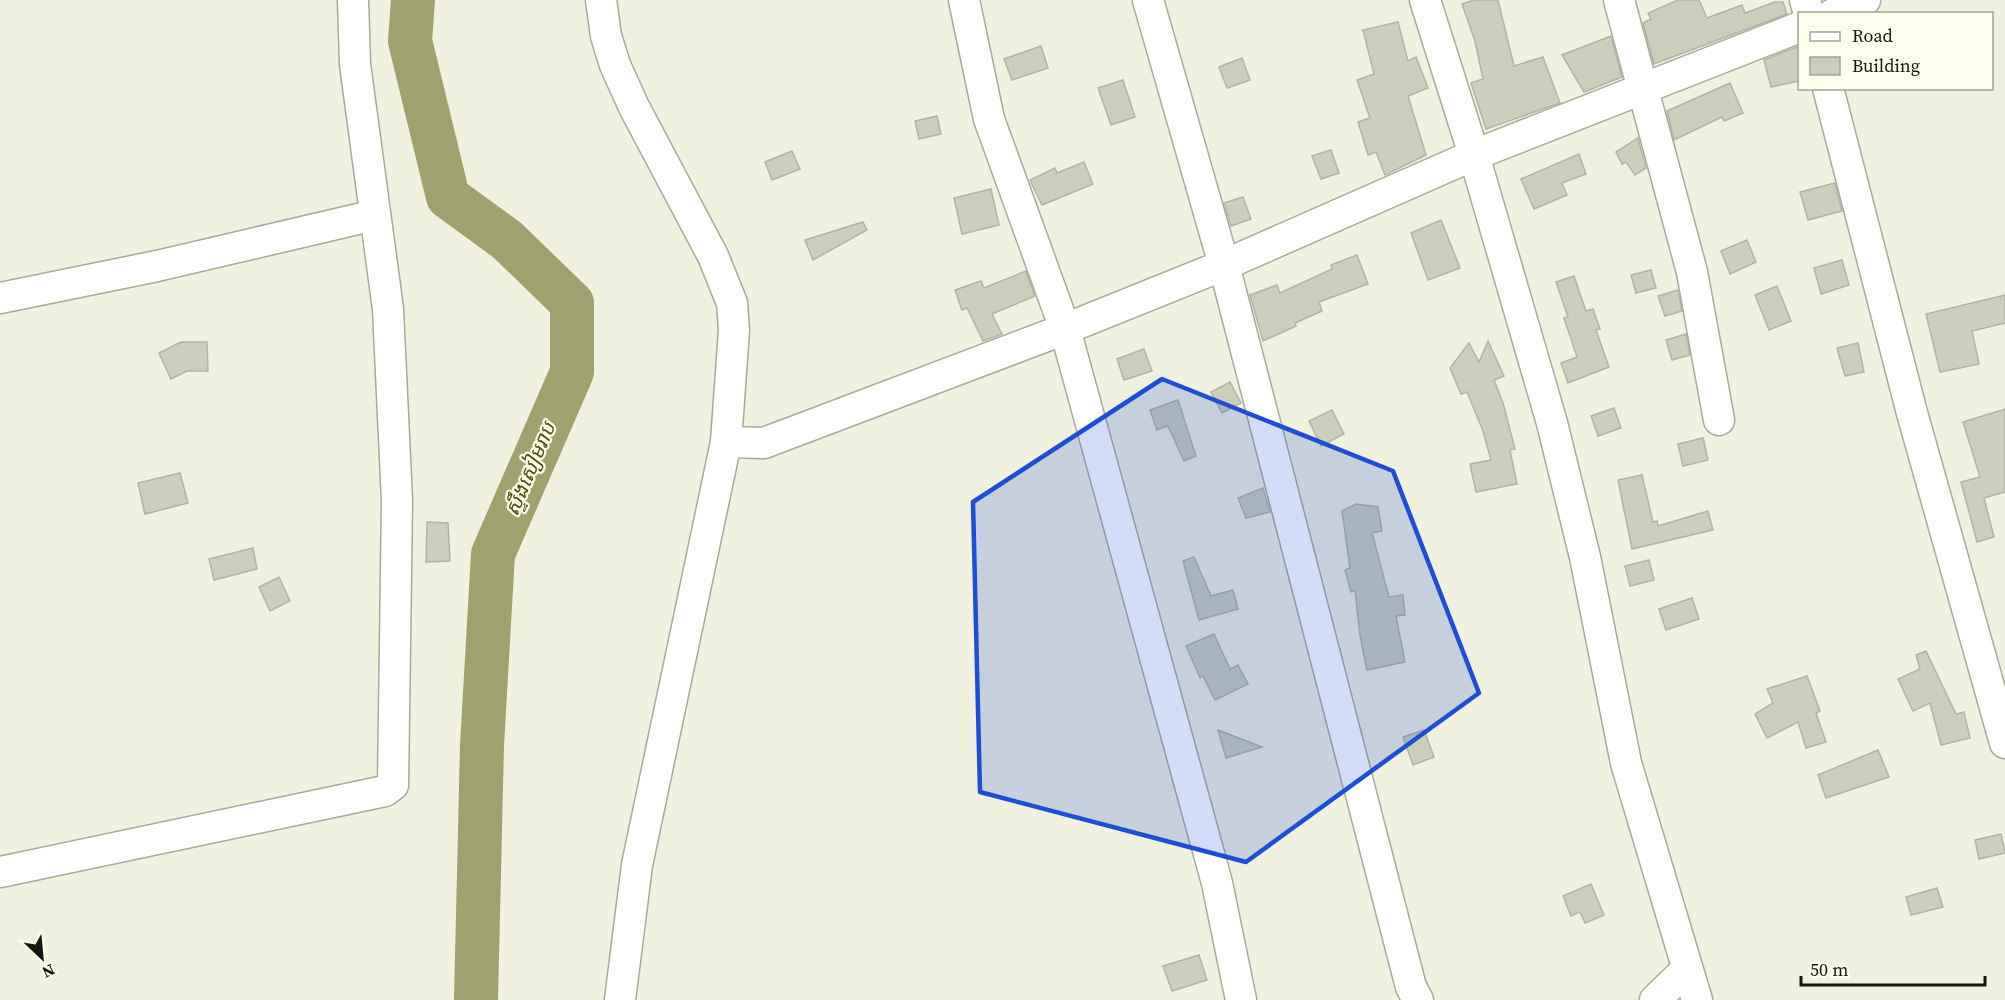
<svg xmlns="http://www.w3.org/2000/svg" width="2005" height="1000" viewBox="0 0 2005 1000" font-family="'Source Serif 4','Noto Sans Khmer',serif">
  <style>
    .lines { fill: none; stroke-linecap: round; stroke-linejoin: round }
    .river { stroke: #9fa26c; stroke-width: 44 }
    .building { fill: #cccebc; stroke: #b3b4a3; stroke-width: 1.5 }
    .street-casing { stroke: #a9aa99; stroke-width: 33 }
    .street { stroke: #fff; stroke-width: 30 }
    .marked { fill: #1d4ed8; fill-opacity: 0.2; stroke: #1d4ed8; stroke-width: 4.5; stroke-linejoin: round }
    .labels { text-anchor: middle; stroke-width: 4.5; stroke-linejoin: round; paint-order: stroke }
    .water-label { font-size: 20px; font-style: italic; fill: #4e500f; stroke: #fdffec }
  </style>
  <rect width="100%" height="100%" fill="#f0f1df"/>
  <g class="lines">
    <path class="river" d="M 413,0 L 410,41 L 448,197 L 507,240 L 572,303 L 572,372 L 493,554 L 482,745 L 476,1000"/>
  </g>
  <g class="building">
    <path d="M 1474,0 L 1498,0 L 1514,66 L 1543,57 L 1560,103 L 1486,129 L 1471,83 L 1483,79 L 1475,41 L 1462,4 Z"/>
    <path d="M 1678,0 L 1699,0 L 1707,18 L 1742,5 L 1745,13 L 1775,2 L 1783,2 L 1787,14 L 1654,64 L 1643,23 L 1651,19 L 1648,13 Z"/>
    <path d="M 1398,22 L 1408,61 L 1416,57 L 1428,88 L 1408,96 L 1426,155 L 1385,175 L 1376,152 L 1368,155 L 1358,122 L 1370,118 L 1357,80 L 1374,74 L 1363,30 Z"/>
    <path d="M 1611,36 L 1622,77 L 1584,92 L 1562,55 Z"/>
    <path d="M 1041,46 L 1048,68 L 1012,80 L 1004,59 Z"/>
    <path d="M 1799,46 L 1800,81 L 1771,87 L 1764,60 Z"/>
    <path d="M 1242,58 L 1250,80 L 1227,88 L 1219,67 Z"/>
    <path d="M 1123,80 L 1135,117 L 1111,125 L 1098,88 Z"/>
    <path d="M 1730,83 L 1743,113 L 1724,121 L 1722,117 L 1674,140 L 1667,111 Z"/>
    <path d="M 937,116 L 941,134 L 919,139 L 915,121 Z"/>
    <path d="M 1638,138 L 1646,168 L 1635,175 L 1626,162 L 1622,164 L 1616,152 Z"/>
    <path d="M 1331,150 L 1339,173 L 1321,179 L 1312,156 Z"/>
    <path d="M 792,151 L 800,169 L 772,180 L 765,162 Z"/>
    <path d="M 1579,154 L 1586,174 L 1562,183 L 1567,195 L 1534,209 L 1521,179 Z"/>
    <path d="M 1084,162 L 1093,184 L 1042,205 L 1030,180 L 1055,168 L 1057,173 Z"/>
    <path d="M 1835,183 L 1842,211 L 1808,220 L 1800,192 Z"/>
    <path d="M 991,189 L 999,225 L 962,234 L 954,198 Z"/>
    <path d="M 1243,197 L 1251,219 L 1231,226 L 1224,203 Z"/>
    <path d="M 1441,220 L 1460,268 L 1428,280 L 1411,233 Z"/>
    <path d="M 863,222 L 867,230 L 813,260 L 805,240 Z"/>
    <path d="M 1747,240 L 1756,262 L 1730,274 L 1721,251 Z"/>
    <path d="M 1357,255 L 1368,284 L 1319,302 L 1322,311 L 1295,323 L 1296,326 L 1263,341 L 1250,295 L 1277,285 L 1280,293 L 1332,269 L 1331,265 Z"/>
    <path d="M 1842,260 L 1849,285 L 1821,294 L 1814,268 Z"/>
    <path d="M 1651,270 L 1656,288 L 1636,293 L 1631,275 Z"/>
    <path d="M 1026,271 L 1035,296 L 992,314 L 1002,334 L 983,341 L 967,308 L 962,310 L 955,290 L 981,281 L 984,288 Z"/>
    <path d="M 1574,276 L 1586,311 L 1593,309 L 1600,329 L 1596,330 L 1609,367 L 1568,383 L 1561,363 L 1577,357 L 1564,318 L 1568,317 L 1556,282 Z"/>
    <path d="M 1777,286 L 1791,321 L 1769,330 L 1755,295 Z"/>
    <path d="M 1678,290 L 1682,311 L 1665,316 L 1658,296 Z"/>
    <path d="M 2005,295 L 2005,323 L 1972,331 L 1979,364 L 1940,372 L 1926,314 Z"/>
    <path d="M 1686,334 L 1690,355 L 1672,360 L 1666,340 Z"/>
    <path d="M 1488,341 L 1504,376 L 1494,380 L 1503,403 L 1515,449 L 1510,450 L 1517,484 L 1476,492 L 1470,464 L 1491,460 L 1483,431 L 1467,392 L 1461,394 L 1450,368 L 1469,343 L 1479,362 Z"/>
    <path d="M 181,342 L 207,342 L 208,371 L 187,371 L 171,379 L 159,353 Z"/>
    <path d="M 1858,343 L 1864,372 L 1845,376 L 1837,348 Z"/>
    <path d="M 1144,349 L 1152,371 L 1124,380 L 1117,359 Z"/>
    <path d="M 1230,382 L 1241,403 L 1222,413 L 1211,392 Z"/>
    <path d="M 1178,400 L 1196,456 L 1184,461 L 1168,426 L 1157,430 L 1150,410 Z"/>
    <path d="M 1614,408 L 1621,428 L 1598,436 L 1591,416 Z"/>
    <path d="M 2005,409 L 2005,492 L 1984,498 L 1994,537 L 1977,542 L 1961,482 L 1980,477 L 1963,422 Z"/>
    <path d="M 1332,410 L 1344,434 L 1321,446 L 1309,421 Z"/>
    <path d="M 1703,438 L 1708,460 L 1683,466 L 1678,444 Z"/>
    <path d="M 180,473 L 188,503 L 145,514 L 138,483 Z"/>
    <path d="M 1642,475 L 1653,522 L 1657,521 L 1658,526 L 1708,511 L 1713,530 L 1632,549 L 1618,480 Z"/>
    <path d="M 1263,488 L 1270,512 L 1246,518 L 1238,498 Z"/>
    <path d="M 1356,504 L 1378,507 L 1382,531 L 1372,533 L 1389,597 L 1403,595 L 1405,615 L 1396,616 L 1405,662 L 1367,670 L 1360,636 L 1355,590 L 1351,592 L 1345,570 L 1350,568 L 1342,511 Z"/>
    <path d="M 427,522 L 448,523 L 450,561 L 426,562 Z"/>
    <path d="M 253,548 L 257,569 L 214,580 L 209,559 Z"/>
    <path d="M 1194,557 L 1211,596 L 1233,590 L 1238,609 L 1199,620 L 1183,561 Z"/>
    <path d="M 1649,560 L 1654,580 L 1630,586 L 1625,566 Z"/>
    <path d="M 279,577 L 290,601 L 270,611 L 259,587 Z"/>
    <path d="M 1692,598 L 1699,619 L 1666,630 L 1659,609 Z"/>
    <path d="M 1214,634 L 1230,669 L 1238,665 L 1248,684 L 1215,700 L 1203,676 L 1200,678 L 1186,646 Z"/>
    <path d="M 1926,651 L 1956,714 L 1964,712 L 1970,738 L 1941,745 L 1930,703 L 1913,711 L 1898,679 L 1920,669 L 1916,655 Z"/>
    <path d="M 1807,676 L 1820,711 L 1816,713 L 1826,742 L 1806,748 L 1798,722 L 1767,738 L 1755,714 L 1773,703 L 1767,689 Z"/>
    <path d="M 1218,730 L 1262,747 L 1226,758 Z"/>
    <path d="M 1424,730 L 1434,757 L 1413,765 L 1403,737 Z"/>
    <path d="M 1878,750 L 1889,777 L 1826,798 L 1818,775 Z"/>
    <path d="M 2001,834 L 2005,853 L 1979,859 L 1975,840 Z"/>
    <path d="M 1591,884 L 1604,915 L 1585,923 L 1580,912 L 1571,916 L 1563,896 Z"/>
    <path d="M 1937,888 L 1943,907 L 1911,915 L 1906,897 Z"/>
    <path d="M 1199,955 L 1207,980 L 1172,991 L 1163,966 Z"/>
  </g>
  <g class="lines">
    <g class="street-casing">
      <g id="street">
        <path d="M 601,0 L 606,36 L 615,65 L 634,107 L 713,256 L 732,303 L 734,330 L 726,442 L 637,865 L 620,1000"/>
        <path d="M 964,0 L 989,119 L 1065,329 L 1217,883 L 1241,1000"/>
        <path d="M 1148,0 L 1224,265 L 1411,987 L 1418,1000"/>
        <path d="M 1425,0 L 1474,155 L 1552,423 L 1585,557 L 1626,763 L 1697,1000"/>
        <path d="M 1619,0 L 1692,272 L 1719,420"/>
        <path d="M 1805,0 L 1809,14"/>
        <path d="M 1833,14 L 1865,0"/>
        <path d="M 1828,88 L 1912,413 L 2005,743"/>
        <path d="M 0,298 L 157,266 L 375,215"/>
        <path d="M 726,442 L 764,443 L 1065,329 L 1224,265 L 1474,155 L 1800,27"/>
        <path d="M 0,872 L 385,791 L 393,785 L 397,501 L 388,309 L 355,64 L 353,0"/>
        <path d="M 1655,1000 L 1687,969"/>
      </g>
    </g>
    <use href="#street" class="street"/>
  </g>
  <path class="marked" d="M 1162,379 L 1393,471 L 1479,693 L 1246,862 L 980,792 L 973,502 Z"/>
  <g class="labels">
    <g class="water-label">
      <text transform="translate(530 469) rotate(-67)" y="7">ស្ទឹងសៀមរាប</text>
    </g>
  </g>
  <rect x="1798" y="12" width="195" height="78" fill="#fdffec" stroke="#a1a294" stroke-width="1.5"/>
  <rect x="1810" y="32" width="30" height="9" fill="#ffffff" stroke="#a1a294" stroke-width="1.5"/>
  <text x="1852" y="42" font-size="18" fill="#161610">Road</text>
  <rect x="1810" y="57" width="30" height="18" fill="#cccebc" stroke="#a1a294" stroke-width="1.5"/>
  <text x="1852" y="72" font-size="18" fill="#161610">Building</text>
  <g transform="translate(42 958) rotate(154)" stroke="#fdffec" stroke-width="4.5" paint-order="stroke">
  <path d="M0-4.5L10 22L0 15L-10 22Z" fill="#161610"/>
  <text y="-9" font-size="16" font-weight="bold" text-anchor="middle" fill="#161610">N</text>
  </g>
  <path d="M1801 976v9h184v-9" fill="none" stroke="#161610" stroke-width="3"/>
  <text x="1810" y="976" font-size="18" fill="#161610" stroke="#fdffec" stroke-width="4.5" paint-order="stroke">50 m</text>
</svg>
